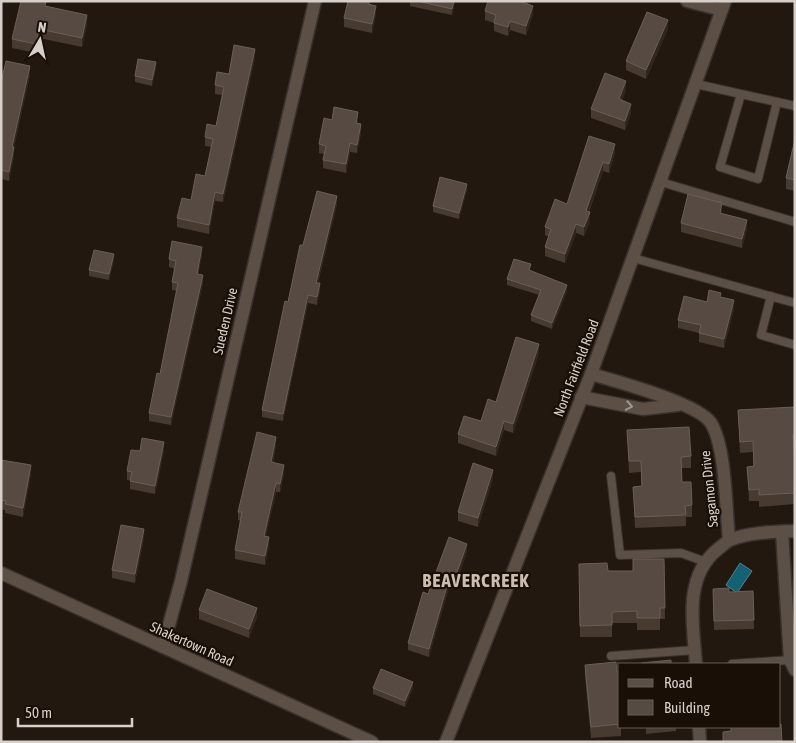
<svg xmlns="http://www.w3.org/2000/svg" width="796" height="743" viewBox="0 0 796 743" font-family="'Asap Condensed',sans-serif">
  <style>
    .water { fill: #156174; stroke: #4f828e }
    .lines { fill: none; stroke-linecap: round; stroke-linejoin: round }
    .lane-casing { stroke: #39312d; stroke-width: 10 }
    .street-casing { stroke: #39312d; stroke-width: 15 }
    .secondary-casing { stroke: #39312d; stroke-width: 15 }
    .lane { stroke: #5c5046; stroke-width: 8 }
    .street { stroke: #5c5046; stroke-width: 12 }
    .secondary { stroke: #5c5046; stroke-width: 12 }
    .wall { fill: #463a31 }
    .shaded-wall { fill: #31261d }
    .building { fill: #564a42; stroke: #6a5f57 }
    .oneway { stroke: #a0968f }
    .labels { text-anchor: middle; stroke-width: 4.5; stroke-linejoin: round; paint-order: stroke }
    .street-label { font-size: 14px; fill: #d7cfca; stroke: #190f07 }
    .district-label { font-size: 19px; font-weight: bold; letter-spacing: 1px; fill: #ccbdb1; stroke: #190f07 }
  </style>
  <rect width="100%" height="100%" fill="#231810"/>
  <path class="water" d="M 740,563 L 752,571 L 737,593 L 726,585 Z"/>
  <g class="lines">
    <g class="lane-casing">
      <g id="lane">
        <path d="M 696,84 L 795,106"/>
        <path d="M 741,94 L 720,167 L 758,179 L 777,102"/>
        <path d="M 661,182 L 795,222"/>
        <path d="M 633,258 L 795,303"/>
        <path d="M 771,296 L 761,335 L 795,345"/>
        <path d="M 611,476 L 620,555 L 681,553 L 706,562"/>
        <path d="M 611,656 L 695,650"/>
        <path d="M 732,664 L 790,660"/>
      </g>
    </g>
    <g class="street-casing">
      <g id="street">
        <path d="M 687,1 L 722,10"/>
        <path d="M 591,374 C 615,381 698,403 711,423 C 726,447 726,511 729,540"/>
        <path d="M 581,397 L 643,409 L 678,405"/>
        <path d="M 782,532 L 790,660 L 795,670"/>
        <path d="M 163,647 L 181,581 L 315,1"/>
        <path d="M 696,664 C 693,625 683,577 718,549 C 722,546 726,542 730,540 C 750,532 774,532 795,531"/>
        <path d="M 699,727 L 700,742"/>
      </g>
    </g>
    <g class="secondary-casing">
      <g id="secondary">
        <path d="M 1,573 L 372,742"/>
        <path d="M 446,742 L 591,374 L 725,1"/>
      </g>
    </g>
    <use href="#lane" class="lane"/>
    <use href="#street" class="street"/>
    <use href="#secondary" class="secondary"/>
  </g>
  <g class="wall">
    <path d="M 371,1 L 370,4 L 376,14 L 372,33 L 344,27 L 344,18 Z"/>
    <path d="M 410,1 L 455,1 L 452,15 L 410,6 Z"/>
    <path d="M 46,6 L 87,24 L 82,47 L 39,38 L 36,53 L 12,48 L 12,39 Z"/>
    <path d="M 485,11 L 533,14 L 526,35 L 510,30 L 508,36 L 494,31 L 494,23 L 485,20 Z"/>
    <path d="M 668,29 L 646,79 L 626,70 L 626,61 Z"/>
    <path d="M 255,58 L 223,202 L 215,201 L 209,234 L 177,227 L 177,218 L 191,200 L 205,176 L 211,147 L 205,146 L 205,137 L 216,126 L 222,95 L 215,94 L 215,85 L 229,74 Z"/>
    <path d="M 156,68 L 152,86 L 135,82 L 135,76 Z"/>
    <path d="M 30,75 L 14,147 L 14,156 L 9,181 L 1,179 L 1,83 Z"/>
    <path d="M 626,90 L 622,100 L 631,113 L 625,130 L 591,118 L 591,109 Z"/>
    <path d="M 332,120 L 358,120 L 357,123 L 361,133 L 357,153 L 350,152 L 346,173 L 323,168 L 323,160 L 324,154 L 319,153 L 319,144 Z"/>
    <path d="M 589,136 L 615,153 L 609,173 L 603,171 L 589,212 L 590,221 L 584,236 L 576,233 L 565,263 L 545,256 L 545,247 L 549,237 L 545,235 L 545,227 L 567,204 Z"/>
    <path d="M 795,139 L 795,191 L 786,189 L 786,178 Z"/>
    <path d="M 467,190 L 459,219 L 433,212 L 433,206 Z"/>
    <path d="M 337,204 L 318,283 L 320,291 L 317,305 L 308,303 L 283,421 L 262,417 L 262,410 L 288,302 L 303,245 Z"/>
    <path d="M 722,212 L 722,214 L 747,229 L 742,248 L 681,232 L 681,223 Z"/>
    <path d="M 202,255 L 198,274 L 203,283 L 171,425 L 149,421 L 149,413 L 160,374 L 177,291 L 172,290 L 172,282 L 175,269 L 169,267 L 169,259 Z"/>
    <path d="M 114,260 L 109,280 L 89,276 L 89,270 Z"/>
    <path d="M 530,270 L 567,291 L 552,329 L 531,321 L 531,315 L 539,295 L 507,285 L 507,279 Z"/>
    <path d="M 721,297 L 734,309 L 724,348 L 699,342 L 699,333 L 678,328 L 678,320 L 707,302 Z"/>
    <path d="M 539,353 L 513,433 L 504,430 L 496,456 L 458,443 L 458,434 L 481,421 Z"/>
    <path d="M 795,407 L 795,446 L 794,446 L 795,460 L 795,504 L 759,507 L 759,501 L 749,501 L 747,467 L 753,466 L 753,452 L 740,453 L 738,410 Z"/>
    <path d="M 627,430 L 691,456 L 691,468 L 682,468 L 682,482 L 692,505 L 692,517 L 686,517 L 686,526 L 635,528 L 633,487 L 641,486 L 641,472 L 629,473 Z"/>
    <path d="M 276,445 L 273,463 L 284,474 L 280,492 L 276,492 L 266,536 L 269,546 L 265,565 L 235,559 L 235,550 L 241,521 L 238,520 L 238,512 Z"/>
    <path d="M 140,451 L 164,451 L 155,494 L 130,489 L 130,480 L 127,480 L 127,471 Z"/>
    <path d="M 1,460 L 31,474 L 23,517 L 5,513 L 5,510 L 1,509 Z"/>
    <path d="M 493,479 L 478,527 L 458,521 L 458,512 Z"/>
    <path d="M 144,538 L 135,583 L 112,578 L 112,570 Z"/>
    <path d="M 467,552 L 454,589 L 449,587 L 429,657 L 408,650 L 408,643 L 428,594 Z"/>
    <path d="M 664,559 L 665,619 L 660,619 L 660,630 L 637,630 L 637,623 L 612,623 L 612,637 L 580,637 L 579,564 L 608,571 L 633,571 Z"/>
    <path d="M 713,589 L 729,592 L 753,591 L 754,629 L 714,630 Z"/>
    <path d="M 199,610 L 257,617 L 249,638 L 199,619 Z"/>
    <path d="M 585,665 L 617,672 L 620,672 L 620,727 L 621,727 L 621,736 L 591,738 L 585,676 Z"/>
    <path d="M 373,688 L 413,688 L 405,707 L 373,694 Z"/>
    <path d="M 646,727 L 676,727 L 676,731 L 646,734 Z"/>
  </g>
  <g class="shaded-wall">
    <path d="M 454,1 L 455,1 L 452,15 L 452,9 Z"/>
    <path d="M 376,6 L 376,14 L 372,33 L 372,24 Z"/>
    <path d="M 533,6 L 533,14 L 526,35 L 526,26 Z"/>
    <path d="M 87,15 L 87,24 L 82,47 L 82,38 Z"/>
    <path d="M 668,20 L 668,29 L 646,79 L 646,70 Z"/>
    <path d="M 510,21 L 510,30 L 508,36 L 508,27 Z"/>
    <path d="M 39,29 L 39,38 L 36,53 L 36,44 Z"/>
    <path d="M 255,49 L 255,58 L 223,202 L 223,194 Z"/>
    <path d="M 156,62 L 156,68 L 152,86 L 152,80 Z"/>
    <path d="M 30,66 L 30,75 L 12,156 L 12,147 Z"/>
    <path d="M 626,81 L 626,90 L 619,108 L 619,99 Z"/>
    <path d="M 631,104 L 631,113 L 625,130 L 625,121 Z"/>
    <path d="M 358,112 L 358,120 L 356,132 L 356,123 Z"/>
    <path d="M 361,124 L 361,133 L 357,153 L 357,145 Z"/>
    <path d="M 350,143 L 350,152 L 346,173 L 346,164 Z"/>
    <path d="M 615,144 L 615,153 L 609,173 L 609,164 Z"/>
    <path d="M 14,147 L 14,156 L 9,181 L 9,172 Z"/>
    <path d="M 603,162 L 603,171 L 586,219 L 586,211 Z"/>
    <path d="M 467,184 L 467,190 L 459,219 L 459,213 Z"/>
    <path d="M 215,192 L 215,201 L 209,234 L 209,225 Z"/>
    <path d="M 337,196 L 337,204 L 316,290 L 316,283 Z"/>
    <path d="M 722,203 L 722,212 L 720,222 L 720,213 Z"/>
    <path d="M 590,212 L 590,221 L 584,236 L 584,227 Z"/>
    <path d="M 747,220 L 747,229 L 742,248 L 742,239 Z"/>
    <path d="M 576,224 L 576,233 L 565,263 L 565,254 Z"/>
    <path d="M 202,247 L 202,255 L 197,282 L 197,274 Z"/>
    <path d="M 114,254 L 114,260 L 109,280 L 109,274 Z"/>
    <path d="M 203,275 L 203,283 L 171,425 L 171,417 Z"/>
    <path d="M 320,283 L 320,291 L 317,305 L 317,297 Z"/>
    <path d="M 567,285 L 567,291 L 552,329 L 552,323 Z"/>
    <path d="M 308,295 L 308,303 L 283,421 L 283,414 Z"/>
    <path d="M 734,300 L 734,309 L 724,348 L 724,339 Z"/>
    <path d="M 539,344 L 539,353 L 513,433 L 513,424 Z"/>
    <path d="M 504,421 L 504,430 L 496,456 L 496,447 Z"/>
    <path d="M 276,437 L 276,445 L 271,471 L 271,462 Z"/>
    <path d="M 164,442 L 164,451 L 155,494 L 155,486 Z"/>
    <path d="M 31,465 L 31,474 L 23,517 L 23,508 Z"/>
    <path d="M 284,465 L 284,474 L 280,492 L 280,484 Z"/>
    <path d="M 493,470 L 493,479 L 478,527 L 478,518 Z"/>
    <path d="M 276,483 L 276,492 L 264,545 L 264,536 Z"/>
    <path d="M 144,529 L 144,538 L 135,583 L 135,574 Z"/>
    <path d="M 269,537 L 269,546 L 265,565 L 265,556 Z"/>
    <path d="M 467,544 L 467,552 L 454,589 L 454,581 Z"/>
    <path d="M 449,579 L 449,587 L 429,657 L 429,649 Z"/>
    <path d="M 257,608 L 257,617 L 249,638 L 249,629 Z"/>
    <path d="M 413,682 L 413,688 L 405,707 L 405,701 Z"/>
  </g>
  <g class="building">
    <path d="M 21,1 L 46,1 L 45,6 L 87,15 L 82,38 L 39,29 L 36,44 L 12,39 Z"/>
    <path d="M 348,1 L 369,1 L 368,4 L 376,6 L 372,24 L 344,18 Z"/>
    <path d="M 417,1 L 454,1 L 452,9 Z"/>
    <path d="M 488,1 L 520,1 L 533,6 L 526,26 L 510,21 L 508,27 L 494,23 L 496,15 L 485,11 Z"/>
    <path d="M 647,12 L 668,20 L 646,70 L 626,61 Z"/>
    <path d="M 234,45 L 255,49 L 223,194 L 215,192 L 209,225 L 177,218 L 182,198 L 191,200 L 196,174 L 205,176 L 213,139 L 205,137 L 207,124 L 216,126 L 224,87 L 215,85 L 217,72 L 229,74 Z"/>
    <path d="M 138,59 L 156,62 L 152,80 L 135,76 Z"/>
    <path d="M 6,61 L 30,66 L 12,147 L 14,147 L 9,172 L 1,170 L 1,83 Z"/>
    <path d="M 605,73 L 626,81 L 619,99 L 631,104 L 625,121 L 591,109 Z"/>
    <path d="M 334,107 L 358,112 L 356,123 L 361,124 L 357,145 L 350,143 L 346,164 L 323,160 L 326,146 L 319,144 L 324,118 L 332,120 Z"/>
    <path d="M 589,136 L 615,144 L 609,164 L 603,162 L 586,211 L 590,212 L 584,227 L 576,224 L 565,254 L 545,247 L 551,229 L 545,227 L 555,199 L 567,204 Z"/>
    <path d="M 795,139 L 795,180 L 786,178 Z"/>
    <path d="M 440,177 L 467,184 L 459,213 L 433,206 Z"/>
    <path d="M 317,191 L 337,196 L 316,283 L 320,283 L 317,297 L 308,295 L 283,414 L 262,410 L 285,301 L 288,302 L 300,245 L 303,245 Z"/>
    <path d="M 688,194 L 722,203 L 720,213 L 747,220 L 742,239 L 681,223 Z"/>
    <path d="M 172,241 L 202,247 L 197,274 L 203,275 L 171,417 L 149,413 L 157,373 L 160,374 L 178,283 L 172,282 L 176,261 L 169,259 Z"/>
    <path d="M 94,250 L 114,254 L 109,274 L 89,270 Z"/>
    <path d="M 514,259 L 531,264 L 529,270 L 567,285 L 552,323 L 531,315 L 541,290 L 507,279 Z"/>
    <path d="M 709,290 L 721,293 L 720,297 L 734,300 L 724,339 L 699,333 L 701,325 L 678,320 L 684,296 L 707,302 Z"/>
    <path d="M 516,337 L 539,344 L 513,424 L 504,421 L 496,447 L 458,434 L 464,416 L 481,421 L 488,399 L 496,402 Z"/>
    <path d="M 795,407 L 795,435 L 793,435 L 795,460 L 795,493 L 759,495 L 759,489 L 749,490 L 747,467 L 754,466 L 753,441 L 740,442 L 738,410 Z"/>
    <path d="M 689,427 L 691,456 L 681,457 L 682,482 L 691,482 L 692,505 L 685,506 L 686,515 L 635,517 L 633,487 L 642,486 L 641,461 L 629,461 L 627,430 Z"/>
    <path d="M 257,432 L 276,437 L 271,462 L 284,465 L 280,484 L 276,483 L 264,536 L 269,537 L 265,556 L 235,550 L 242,512 L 238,512 Z"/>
    <path d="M 142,438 L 164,442 L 155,486 L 130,481 L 132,472 L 127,471 L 131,450 L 140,451 Z"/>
    <path d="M 1,460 L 31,465 L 23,508 L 5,504 L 6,501 L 1,500 Z"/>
    <path d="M 473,463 L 493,470 L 478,518 L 458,512 Z"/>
    <path d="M 121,525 L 144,529 L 135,574 L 112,570 Z"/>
    <path d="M 449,537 L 467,544 L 454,581 L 449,579 L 429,649 L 408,643 L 423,592 L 428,594 Z"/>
    <path d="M 633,559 L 664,559 L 665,608 L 660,608 L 660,618 L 637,618 L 637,611 L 612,612 L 612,625 L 580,626 L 579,564 L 607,563 L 608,571 L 633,571 Z"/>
    <path d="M 729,588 L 729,592 L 753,591 L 754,620 L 714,621 L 713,589 Z"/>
    <path d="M 207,589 L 257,608 L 249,629 L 199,610 Z"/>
    <path d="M 671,660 L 671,664 L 641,664 L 641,663 Z"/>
    <path d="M 616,662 L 617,672 L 620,672 L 620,724 L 591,727 L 585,665 Z"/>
    <path d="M 381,669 L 413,682 L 405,701 L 373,688 Z"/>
    <path d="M 780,724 L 781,724 L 782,742 L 723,742 L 723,732 L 731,731 L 731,727 L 780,727 Z"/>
  </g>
  <defs><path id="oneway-chevron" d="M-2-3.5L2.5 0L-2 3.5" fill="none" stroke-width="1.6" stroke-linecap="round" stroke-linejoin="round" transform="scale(1.25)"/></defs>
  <use class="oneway" href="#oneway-chevron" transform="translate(629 406) rotate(11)"/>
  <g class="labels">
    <g class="street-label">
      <text transform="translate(225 321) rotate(-77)" y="5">Sueden Drive</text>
      <text transform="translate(576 368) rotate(-69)" y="5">North Fairfield Road</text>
      <text transform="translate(709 489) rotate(-96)" y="5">Sagamon Drive</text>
      <text transform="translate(192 644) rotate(24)" y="5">Shakertown Road</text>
    </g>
    <g class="district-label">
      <text x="476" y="587">BEAVERCREEK</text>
    </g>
  </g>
  <rect width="796" height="743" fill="none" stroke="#d7cfca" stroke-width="5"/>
  <rect x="618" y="663" width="162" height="65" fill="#190f07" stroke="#655c55"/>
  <rect x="628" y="679" width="25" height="8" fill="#5c5046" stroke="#655c55"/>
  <text x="664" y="688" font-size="15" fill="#d7cfca">Road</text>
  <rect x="628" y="700" width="25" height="15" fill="#564a42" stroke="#655c55"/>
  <text x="664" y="713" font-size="15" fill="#d7cfca">Building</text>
  <g transform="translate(40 40) rotate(9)" stroke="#190f07" stroke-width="4" paint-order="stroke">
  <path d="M0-4L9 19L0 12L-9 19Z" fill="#d7cfca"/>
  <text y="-8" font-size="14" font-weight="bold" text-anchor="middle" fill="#d7cfca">N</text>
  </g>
  <path d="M18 718v8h114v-8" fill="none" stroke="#d7cfca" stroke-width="2.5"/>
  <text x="25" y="718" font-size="15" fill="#d7cfca" stroke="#190f07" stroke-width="4" paint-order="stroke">50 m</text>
</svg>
